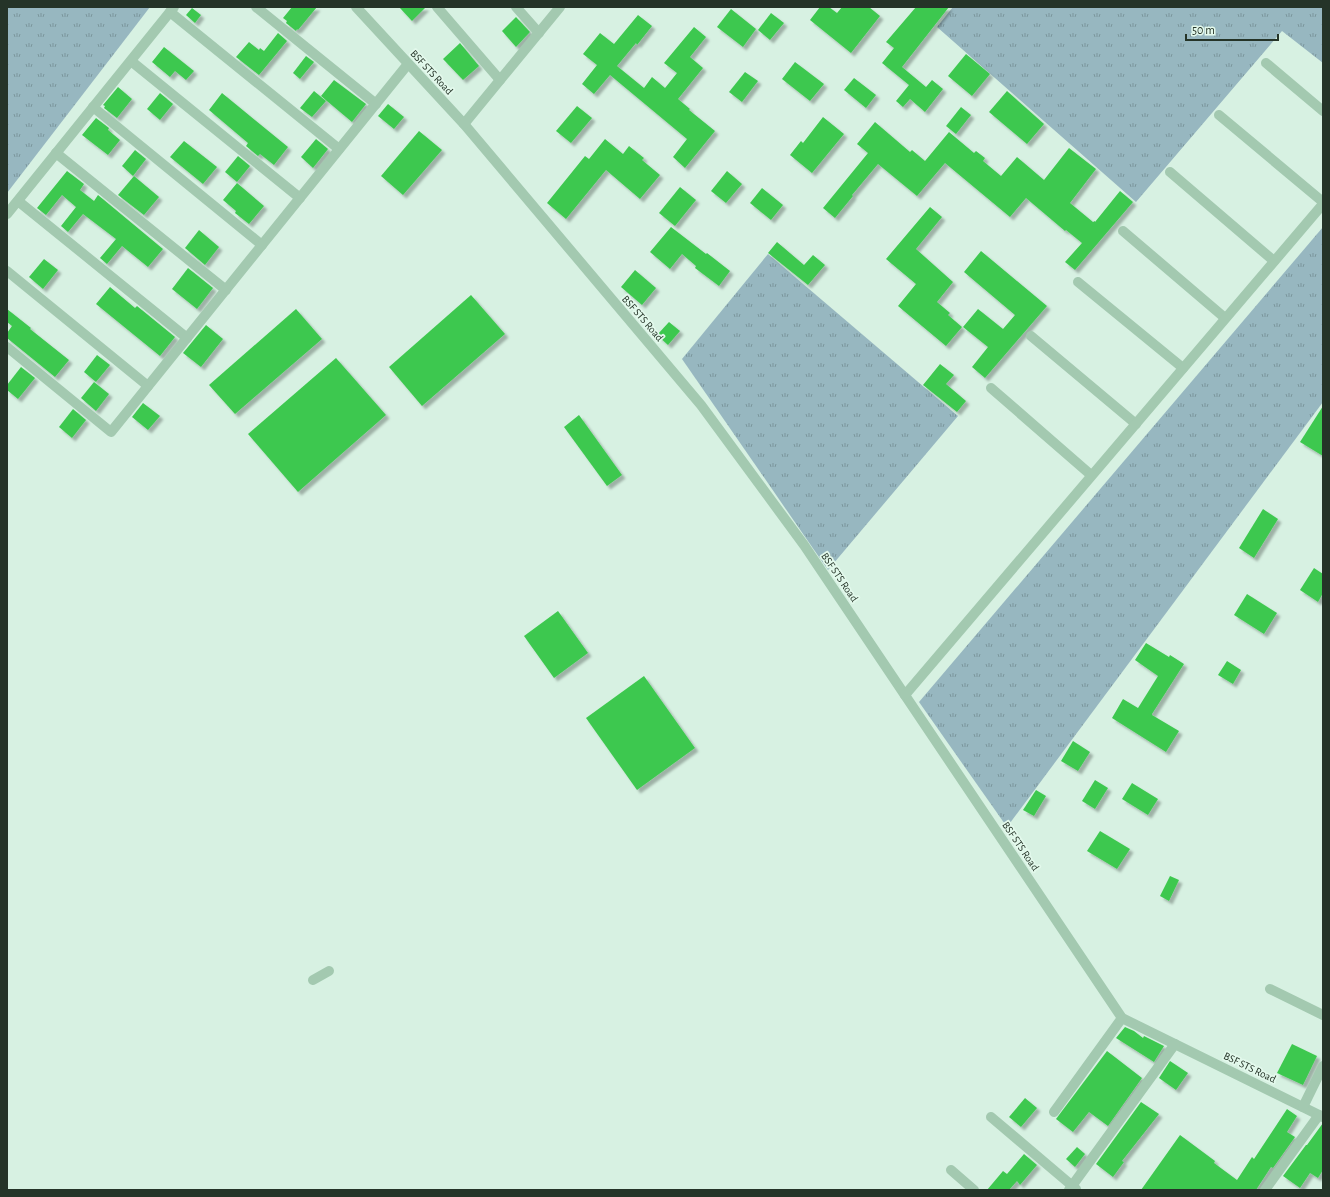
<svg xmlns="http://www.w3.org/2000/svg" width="1330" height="1197" viewBox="0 0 1330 1197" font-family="'Alegreya Sans',sans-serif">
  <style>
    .grass { fill: url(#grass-tufts) }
    .building { fill: #3ec84f; filter: url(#shadow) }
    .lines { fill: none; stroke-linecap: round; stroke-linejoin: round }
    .street { stroke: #a3c9b0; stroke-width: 10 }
    .labels { text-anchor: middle; stroke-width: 3.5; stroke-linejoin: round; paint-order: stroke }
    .street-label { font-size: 11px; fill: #253428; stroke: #e3f9ec }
  </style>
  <defs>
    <pattern id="grass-tufts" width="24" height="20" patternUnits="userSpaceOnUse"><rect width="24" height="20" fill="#97b7c0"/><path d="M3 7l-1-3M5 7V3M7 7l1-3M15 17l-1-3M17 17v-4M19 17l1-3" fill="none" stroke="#7b969c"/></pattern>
    <filter id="shadow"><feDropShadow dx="3.5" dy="3.5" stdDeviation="1" flood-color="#0004"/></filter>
  </defs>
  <rect width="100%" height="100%" fill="#d7f1e2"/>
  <g class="grass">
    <path d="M 7,7 L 150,7 L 7,193 Z"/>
    <path d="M 953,7 L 1323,7 L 1323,63 L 1282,31 L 1136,202 L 937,27 Z"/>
    <path d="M 1323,227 L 1323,402 L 1007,827 L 919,702 Z"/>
    <path d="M 768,254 L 958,416 L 828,570 L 682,359 Z"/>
  </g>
  <g class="building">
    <path d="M 292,7 L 317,7 L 298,30 L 297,29 L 296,31 L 286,23 L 287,21 L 283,18 Z"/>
    <path d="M 399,7 L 426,7 L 412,21 Z"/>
    <path d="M 820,7 L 829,7 L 837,13 L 842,7 L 869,7 L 880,16 L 851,53 L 810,20 Z"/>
    <path d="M 916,7 L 949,7 L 902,67 L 926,87 L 932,80 L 943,89 L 925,112 L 910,99 L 903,107 L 896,101 L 909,85 L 882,63 L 894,48 L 886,42 Z"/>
    <path d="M 192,8 L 201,15 L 195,23 L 186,15 Z"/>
    <path d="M 731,9 L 756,29 L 743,47 L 717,27 Z"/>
    <path d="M 771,13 L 784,23 L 770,40 L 758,30 Z"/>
    <path d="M 638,15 L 652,26 L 637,45 L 636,43 L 617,66 L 644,88 L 652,77 L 665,88 L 677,73 L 664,63 L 694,27 L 706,37 L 690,57 L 703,68 L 678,99 L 690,109 L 689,110 L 715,131 L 685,168 L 673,157 L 687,139 L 610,75 L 594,94 L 582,84 L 597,65 L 583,54 L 600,33 L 614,44 Z"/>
    <path d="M 516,17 L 530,32 L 516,47 L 502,31 Z"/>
    <path d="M 278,33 L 287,41 L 259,75 L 236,57 L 249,42 L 259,50 L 260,48 L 264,51 Z"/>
    <path d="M 460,43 L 479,66 L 463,80 L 443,59 Z"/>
    <path d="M 164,47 L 194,71 L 186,80 L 175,71 L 170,77 L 152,62 Z"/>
    <path d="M 966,54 L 990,74 L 972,96 L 948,76 Z"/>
    <path d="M 306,56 L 314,62 L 300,79 L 293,73 Z"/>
    <path d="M 795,62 L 824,84 L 810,101 L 782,79 Z"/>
    <path d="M 745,72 L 758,81 L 742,102 L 729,92 Z"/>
    <path d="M 854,78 L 876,95 L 866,108 L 844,90 Z"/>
    <path d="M 334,80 L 366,104 L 352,122 L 321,96 Z"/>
    <path d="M 118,87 L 132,99 L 117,118 L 104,108 L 105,106 L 103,105 Z"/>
    <path d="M 314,91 L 326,101 L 312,117 L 300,108 Z"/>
    <path d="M 1007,91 L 1044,124 L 1027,144 L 989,112 Z"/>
    <path d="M 160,93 L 173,104 L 160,120 L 147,109 Z"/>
    <path d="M 222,93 L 288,147 L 274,165 L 260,154 L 258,156 L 246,146 L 248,143 L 209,110 Z"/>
    <path d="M 388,104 L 404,117 L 394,129 L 378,116 Z"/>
    <path d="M 577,106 L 592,118 L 571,143 L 556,131 Z"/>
    <path d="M 961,107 L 971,115 L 956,134 L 946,126 Z"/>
    <path d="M 823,117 L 844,134 L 812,173 L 790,155 L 801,141 L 803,143 Z"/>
    <path d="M 96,118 L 109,128 L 108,130 L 120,140 L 108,155 L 82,135 Z"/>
    <path d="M 875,122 L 910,152 L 912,150 L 925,161 L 949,132 L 974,153 L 976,151 L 985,158 L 983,161 L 1001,176 L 1017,157 L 1044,180 L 1069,148 L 1096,169 L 1070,203 L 1093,222 L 1095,221 L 1095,222 L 1120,191 L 1133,202 L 1075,270 L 1065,262 L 1082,243 L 1066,230 L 1065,231 L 1026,198 L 1010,217 L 945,163 L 917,196 L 878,164 L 852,195 L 853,196 L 835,218 L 823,208 L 868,153 L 857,144 Z"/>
    <path d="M 419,131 L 442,150 L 403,195 L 381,176 Z"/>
    <path d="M 316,139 L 328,149 L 313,168 L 301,157 Z"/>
    <path d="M 605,139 L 623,154 L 629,146 L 644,158 L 642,160 L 660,175 L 640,199 L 606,170 L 566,219 L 547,203 L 585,156 L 589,159 Z"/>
    <path d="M 184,141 L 217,167 L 203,184 L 170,157 Z"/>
    <path d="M 135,150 L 146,159 L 133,176 L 122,166 Z"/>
    <path d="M 238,156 L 250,166 L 237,182 L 225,172 Z"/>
    <path d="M 67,171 L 84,184 L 80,190 L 94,201 L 98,195 L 163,249 L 148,267 L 122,246 L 107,264 L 100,258 L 116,239 L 83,214 L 68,232 L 61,226 L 76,207 L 62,195 L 46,215 L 37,208 Z"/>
    <path d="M 727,171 L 742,184 L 726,203 L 711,191 Z"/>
    <path d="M 134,176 L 159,197 L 144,215 L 118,195 Z"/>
    <path d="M 237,183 L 264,206 L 249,224 L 235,213 L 236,211 L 223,200 Z"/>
    <path d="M 680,187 L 696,200 L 675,226 L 659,213 Z"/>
    <path d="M 762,188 L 783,205 L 771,220 L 750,203 Z"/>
    <path d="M 930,207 L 942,217 L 916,249 L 953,282 L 937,302 L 950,313 L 948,315 L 962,327 L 946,346 L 898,306 L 916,284 L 886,259 Z"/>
    <path d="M 671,227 L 706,254 L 707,253 L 730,271 L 719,286 L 695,268 L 696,266 L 682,254 L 670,269 L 650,252 Z"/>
    <path d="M 199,230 L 219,247 L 205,265 L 185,248 Z"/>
    <path d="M 777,242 L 804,265 L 813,255 L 825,265 L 808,285 L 768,253 Z"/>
    <path d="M 981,251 L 1047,306 L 985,378 L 972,367 L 988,347 L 963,327 L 978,309 L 1003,329 L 1015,315 L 964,272 Z"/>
    <path d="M 44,259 L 58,270 L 43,289 L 29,277 Z"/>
    <path d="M 188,268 L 213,288 L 197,309 L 172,289 Z"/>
    <path d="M 635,270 L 656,288 L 642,305 L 621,287 Z"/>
    <path d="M 110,287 L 135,308 L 137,306 L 175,337 L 160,356 L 96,304 Z"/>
    <path d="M 471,295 L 505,334 L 422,406 L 389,367 Z"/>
    <path d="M 7,309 L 31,328 L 30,329 L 69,360 L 55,377 L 7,338 L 7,333 L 12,326 L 7,322 Z"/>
    <path d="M 296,309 L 322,339 L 235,414 L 209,385 Z"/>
    <path d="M 669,322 L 680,331 L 668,345 L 657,335 Z"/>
    <path d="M 206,325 L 223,339 L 201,367 L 183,353 Z"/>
    <path d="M 97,355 L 110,365 L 96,382 L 84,372 Z"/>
    <path d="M 336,358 L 386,415 L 298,492 L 248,434 Z"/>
    <path d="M 940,364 L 954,375 L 946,384 L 966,401 L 957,412 L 923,385 Z"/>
    <path d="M 21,367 L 35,378 L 18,399 L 7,390 L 7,385 Z"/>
    <path d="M 94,382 L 109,394 L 96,411 L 81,398 Z"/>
    <path d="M 143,403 L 160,416 L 148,430 L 132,417 Z"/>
    <path d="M 1323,406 L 1323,456 L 1300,442 Z"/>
    <path d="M 73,409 L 86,420 L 72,438 L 59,427 Z"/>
    <path d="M 579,415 L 622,475 L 607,486 L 564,427 Z"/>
    <path d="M 1263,509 L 1278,519 L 1254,558 L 1239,548 Z"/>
    <path d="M 1314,568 L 1323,574 L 1323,593 L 1318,602 L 1300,590 Z"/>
    <path d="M 1247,594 L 1277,613 L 1264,634 L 1234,615 Z"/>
    <path d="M 558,611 L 588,653 L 554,678 L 524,636 Z"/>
    <path d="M 1146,643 L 1169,657 L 1170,655 L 1184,664 L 1152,714 L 1152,715 L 1179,731 L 1166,752 L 1112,718 L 1123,699 L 1138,708 L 1158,676 L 1135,660 Z"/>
    <path d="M 1227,661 L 1241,670 L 1233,684 L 1218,675 Z"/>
    <path d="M 644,676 L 695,748 L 637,790 L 586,718 Z"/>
    <path d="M 1073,741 L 1090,752 L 1078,771 L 1061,761 Z"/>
    <path d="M 1095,780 L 1108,788 L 1095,809 L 1082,801 Z"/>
    <path d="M 1132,783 L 1158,799 L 1148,815 L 1122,799 Z"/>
    <path d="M 1036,790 L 1046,796 L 1034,816 L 1023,810 Z"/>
    <path d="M 1100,831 L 1130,849 L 1117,869 L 1087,851 Z"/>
    <path d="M 1170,876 L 1179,880 L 1169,901 L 1160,896 Z"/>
    <path d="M 1125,1027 L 1134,1031 L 1143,1038 L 1144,1036 L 1164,1046 L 1154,1062 L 1116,1038 Z"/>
    <path d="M 1292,1044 L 1317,1056 L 1303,1085 L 1277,1073 Z"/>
    <path d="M 1107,1051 L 1142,1078 L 1108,1126 L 1089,1112 L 1073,1132 L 1056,1119 Z"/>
    <path d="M 1170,1061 L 1188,1073 L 1176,1090 L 1159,1078 Z"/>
    <path d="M 1025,1098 L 1037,1108 L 1021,1127 L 1009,1117 Z"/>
    <path d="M 1141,1102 L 1159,1114 L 1122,1161 L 1124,1162 L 1113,1177 L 1096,1164 Z"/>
    <path d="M 1287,1109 L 1297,1116 L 1287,1132 L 1295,1137 L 1273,1168 L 1271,1167 L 1256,1190 L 1141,1190 L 1180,1135 L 1215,1161 L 1214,1163 L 1237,1180 L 1252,1157 L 1254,1159 Z"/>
    <path d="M 1323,1123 L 1323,1170 L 1318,1178 L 1310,1173 L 1300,1188 L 1283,1176 L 1306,1145 L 1307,1145 Z"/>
    <path d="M 1077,1147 L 1085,1154 L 1075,1167 L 1066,1159 Z"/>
    <path d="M 1024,1154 L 1037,1165 L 1020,1185 L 1017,1181 L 1009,1190 L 987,1190 L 1003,1171 L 1007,1174 Z"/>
  </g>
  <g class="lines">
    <g class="street">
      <path d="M 256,7 L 376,104"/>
      <path d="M 356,7 L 464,124 L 701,405 L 804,545 L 1122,1018 L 1323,1117"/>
      <path d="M 437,7 L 500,80"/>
      <path d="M 516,7 L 539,33"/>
      <path d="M 170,12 L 339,149"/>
      <path d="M 131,61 L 300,198"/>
      <path d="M 1266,63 L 1323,111"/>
      <path d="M 93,107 L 262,245"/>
      <path d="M 1219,115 L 1323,202"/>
      <path d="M 464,124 L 560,7"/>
      <path d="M 56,153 L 226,290"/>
      <path d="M 1170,172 L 1274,261"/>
      <path d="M 18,201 L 187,338"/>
      <path d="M 7,214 L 174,7"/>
      <path d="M 1123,231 L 1225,318"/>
      <path d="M 7,271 L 148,386"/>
      <path d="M 1078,282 L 1183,368"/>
      <path d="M 1031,336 L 1136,424"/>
      <path d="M 7,347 L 111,432 L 408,64"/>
      <path d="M 991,388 L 1091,475"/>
      <path d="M 905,695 L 1323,204"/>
      <path d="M 313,980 L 329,971"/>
      <path d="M 1270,989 L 1323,1015"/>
      <path d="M 1303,1107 L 1323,1066"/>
      <path d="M 1054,1112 L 1122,1018"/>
      <path d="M 991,1117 L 1076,1189"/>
      <path d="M 951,1170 L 974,1190"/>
      <path d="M 1069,1190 L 1175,1044"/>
      <path d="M 1265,1190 L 1319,1115"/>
    </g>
  </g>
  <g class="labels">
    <g class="street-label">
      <text transform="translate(432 72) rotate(47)" y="4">BSF STS Road</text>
      <text transform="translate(643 318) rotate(49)" y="4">BSF STS Road</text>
      <text transform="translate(840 577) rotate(56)" y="4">BSF STS Road</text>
      <text transform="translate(1021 846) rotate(56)" y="4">BSF STS Road</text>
      <text transform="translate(1250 1067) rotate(26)" y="4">BSF STS Road</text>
    </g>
  </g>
  <rect width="1330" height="1197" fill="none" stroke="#253428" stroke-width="16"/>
  <path d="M1186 34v6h92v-6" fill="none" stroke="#253428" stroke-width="2"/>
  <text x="1192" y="34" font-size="12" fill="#253428" stroke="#e3f9ec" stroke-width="3" paint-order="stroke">50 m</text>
</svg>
